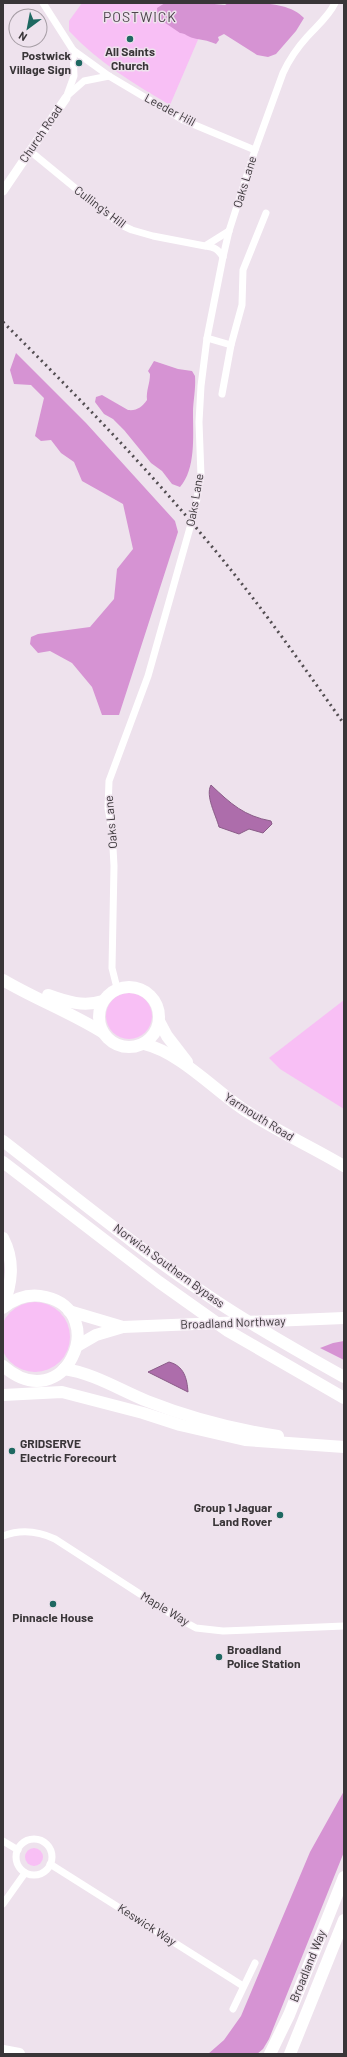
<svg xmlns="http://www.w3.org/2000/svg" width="347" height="2057" viewBox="0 0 347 2057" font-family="Barlow,sans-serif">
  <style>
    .green { fill: #f8bff5 }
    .forest { fill: #d693d3 }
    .water { fill: #ad6dab; stroke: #8a5c88 }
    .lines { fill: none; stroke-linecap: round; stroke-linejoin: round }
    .minor { stroke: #fff; stroke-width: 7 }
    .tertiary { stroke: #fff; stroke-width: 9 }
    .trunk { stroke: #fff; stroke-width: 12 }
    .rail { stroke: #524d51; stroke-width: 3; stroke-dasharray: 2 4; stroke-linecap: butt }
    .poi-dot { fill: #1e6861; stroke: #eee2ed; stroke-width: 1.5 }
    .labels { text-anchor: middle; stroke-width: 3; stroke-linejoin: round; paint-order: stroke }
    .poi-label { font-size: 12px; font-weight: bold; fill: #393538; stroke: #eee2ed }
    .street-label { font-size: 12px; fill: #393538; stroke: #eee2ed }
    .quarter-label { font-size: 14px; letter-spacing: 1px; fill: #4e454d; stroke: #eee2ed }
  </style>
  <rect width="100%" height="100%" fill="#eee2ed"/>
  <g class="green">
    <path d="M 82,3 L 162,3 L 203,28 L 170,105 C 134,84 98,62 69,31 L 69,21 Z"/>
    <circle cx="129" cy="1016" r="23"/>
    <path d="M 344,1000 L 344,1109 L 280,1069 L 269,1058 Z"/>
    <circle cx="35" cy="1337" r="35"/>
    <circle cx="34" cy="1857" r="9"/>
  </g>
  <g class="forest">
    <path d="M 165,3 L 204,3 L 225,5 L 228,3 C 251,3 288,0 304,18 L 296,31 L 276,54 L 268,57 L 257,55 L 224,34 L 218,37 L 219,40 L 216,44 C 207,40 201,40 193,38 C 188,37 185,33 180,33 L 158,18 L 157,8 Z"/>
    <path d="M 16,353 L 86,423 L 175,521 L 178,532 L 119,715 L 102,715 L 92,687 L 72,663 L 50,651 L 38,653 L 30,644 L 31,637 L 38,634 L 90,627 L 114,599 L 117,569 L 133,549 L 123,504 L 82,481 L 74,462 L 61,453 L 51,440 L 41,441 L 35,436 L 44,398 L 31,385 L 14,384 L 10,370 Z"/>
    <path d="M 154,361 L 178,369 L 192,371 L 195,376 C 196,389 193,401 193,413 C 193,436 196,469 180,487 L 172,484 L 162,471 L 151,463 L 124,430 L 113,419 L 104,414 L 95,402 L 96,397 L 102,395 L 128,410 C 137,411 142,407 147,400 C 146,390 150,384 150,374 L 148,371 Z"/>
    <path d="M 344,1341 L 344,1360 L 320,1348 L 333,1343 Z"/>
    <path d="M 344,1791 L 344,1852 L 269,2039 L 263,2049 L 257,2054 L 208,2054 L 224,2040 L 241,2016 L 310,1852 Z"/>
  </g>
  <g class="water">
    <path d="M 211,785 C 231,804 244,816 271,821 L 272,824 L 263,833 L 249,829 L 239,834 L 219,827 C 216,815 205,796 211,785 Z"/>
    <path d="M 169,1362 C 184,1366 187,1378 188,1392 L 148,1372 Z"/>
  </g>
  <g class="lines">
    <g class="minor">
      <path d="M 43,3 L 73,50 L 74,76 L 66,98"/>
      <path d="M 73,50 L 109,76 L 183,120 L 255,150"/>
      <path d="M 67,96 L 84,81 L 109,76"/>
      <path d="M 30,151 L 119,224 L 132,230 L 153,236 L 205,246 L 229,231"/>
      <path d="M 206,246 C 214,247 218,249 223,257"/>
      <path d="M 207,338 L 231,345"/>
      <path d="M 222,394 L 231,345 L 242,305 L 243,270 L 266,213"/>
      <path d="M 117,988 L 112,968 L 114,866 L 112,829 L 108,808 L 109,781 L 148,676 L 195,510 L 201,476 L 199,422 L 201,386 L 207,338 L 223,257 L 229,231 L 255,150 L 283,73 C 289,60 297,48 307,37 C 317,26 329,16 335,3"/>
      <path d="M 3,1536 C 21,1529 38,1531 55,1539 L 174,1616 L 196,1628 L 223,1631 L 344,1626"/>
      <circle cx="34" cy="1857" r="18"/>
      <path d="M 3,1841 L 18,1850"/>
      <path d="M 50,1864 L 243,1986"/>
      <path d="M 3,1904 L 25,1873"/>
      <path d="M 233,2009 L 255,1963"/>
    </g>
    <path class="tertiary" d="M 3,191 L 66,98"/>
    <g class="trunk">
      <path d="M 3,980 C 35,999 70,1012 102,1032"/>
      <circle cx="129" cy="1017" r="30"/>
      <path d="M 48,995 C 67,1002 84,1007 103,1001"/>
      <path d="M 159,1021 L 167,1036 L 187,1062"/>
      <path d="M 144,1044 C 181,1053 214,1090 246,1111 C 277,1131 312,1147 344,1166"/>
      <path d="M 3,1141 C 73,1195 142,1252 216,1301 C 258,1329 301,1353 344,1377"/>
      <path d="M 3,1162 L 159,1282 L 228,1331 L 344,1398"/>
      <path d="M 3,1238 C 15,1261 12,1283 3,1307"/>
      <path d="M 3,1308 C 15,1298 30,1293 46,1297 C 111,1312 65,1420 3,1366"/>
      <path d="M 69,1311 L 123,1327"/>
      <path d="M 77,1346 L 96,1335 L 123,1327 L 344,1318"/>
      <path d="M 64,1369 C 93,1373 120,1390 147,1401 C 190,1418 232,1429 278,1436"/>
      <path d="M 3,1395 L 62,1392 L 143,1413 L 180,1425 L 245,1440 L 344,1447"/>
      <path d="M 3,2051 L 19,2054"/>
      <path d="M 270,2054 L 289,2015 L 344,1877"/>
      <path d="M 290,2054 L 344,1920"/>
    </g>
    <path class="rail" d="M 3,322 C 72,391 141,461 203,536 C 254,596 299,660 344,724"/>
  </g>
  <g class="poi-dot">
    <circle cx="130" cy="39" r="4"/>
    <circle cx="79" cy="63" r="4"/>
    <circle cx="12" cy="1451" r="4"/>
    <circle cx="280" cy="1515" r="4"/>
    <circle cx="53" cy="1604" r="4"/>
    <circle cx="219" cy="1657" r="4"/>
  </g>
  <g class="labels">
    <g class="poi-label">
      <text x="130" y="56">All Saints<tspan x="130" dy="14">Church</tspan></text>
      <text x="71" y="60" text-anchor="end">Postwick<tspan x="71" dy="14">Village Sign</tspan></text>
      <text x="20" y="1448" text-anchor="start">GRIDSERVE<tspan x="20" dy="14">Electric Forecourt</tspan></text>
      <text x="272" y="1512" text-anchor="end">Group 1 Jaguar<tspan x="272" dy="14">Land Rover</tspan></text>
      <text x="53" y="1622">Pinnacle House</text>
      <text x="227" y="1654" text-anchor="start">Broadland<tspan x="227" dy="14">Police Station</tspan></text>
    </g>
    <g class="street-label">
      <text transform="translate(170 110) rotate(28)" y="4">Leeder Hill</text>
      <text transform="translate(41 134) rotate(-56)" y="4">Church Road</text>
      <text transform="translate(245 182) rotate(-73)" y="4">Oaks Lane</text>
      <text transform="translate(100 207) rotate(37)" y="4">Culling's Hill</text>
      <text transform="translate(195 500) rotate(-80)" y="4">Oaks Lane</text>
      <text transform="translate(111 822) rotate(-95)" y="4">Oaks Lane</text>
      <text transform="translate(259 1117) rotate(32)" y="4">Yarmouth Road</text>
      <text transform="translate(169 1266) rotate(36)" y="4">Norwich Southern Bypass</text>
      <text transform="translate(233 1323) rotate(-2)" y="4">Broadland Northway</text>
      <text transform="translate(165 1609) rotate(31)" y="4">Maple Way</text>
      <text transform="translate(147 1925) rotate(33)" y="4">Keswick Way</text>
      <text transform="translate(308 1966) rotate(-68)" y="4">Broadland Way</text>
    </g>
    <g class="quarter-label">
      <text x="140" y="22">POSTWICK</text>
    </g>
  </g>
  <rect width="347" height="2057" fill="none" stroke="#393538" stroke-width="8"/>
  <g transform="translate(28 28) rotate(212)"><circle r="19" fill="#eee2ed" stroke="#a69da5"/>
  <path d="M0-3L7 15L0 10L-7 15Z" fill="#1e6861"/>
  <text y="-6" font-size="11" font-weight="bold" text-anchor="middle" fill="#393538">N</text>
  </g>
</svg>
